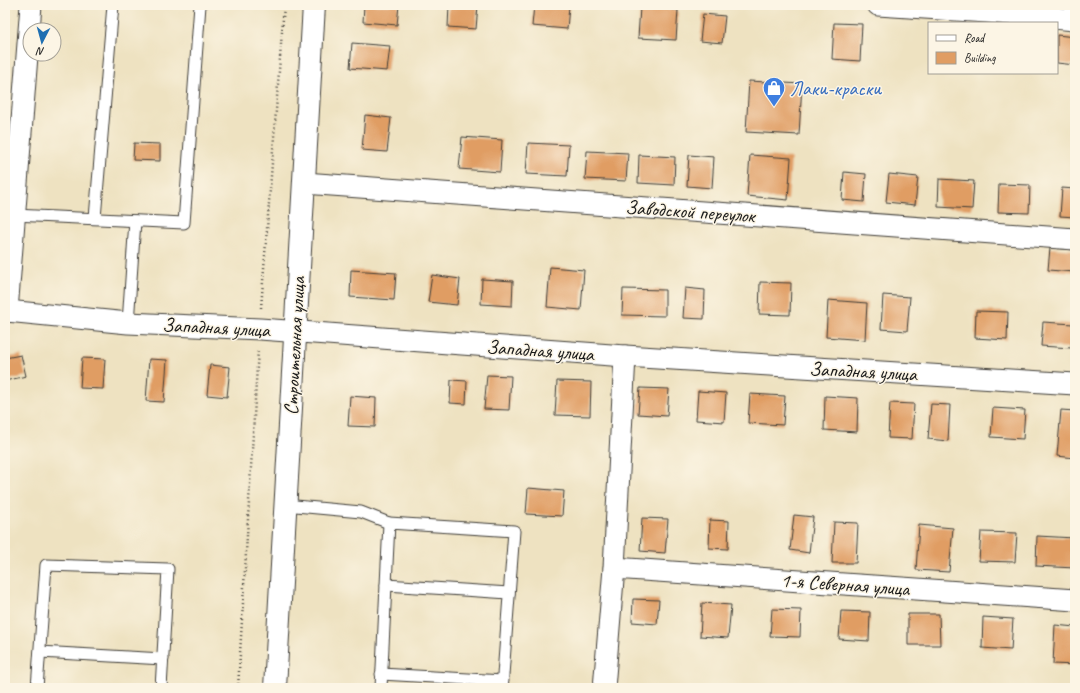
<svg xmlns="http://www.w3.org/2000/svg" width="1080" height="693" viewBox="0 0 1080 693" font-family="Caveat,sans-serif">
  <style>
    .building { fill: #e09d63 }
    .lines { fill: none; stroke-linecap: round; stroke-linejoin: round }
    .service-casing { stroke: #3c3a35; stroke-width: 13 }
    .minor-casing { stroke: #3c3a35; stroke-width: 23 }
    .tertiary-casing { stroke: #3c3a35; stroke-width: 24 }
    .path { stroke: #3c3a35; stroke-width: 2.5; stroke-dasharray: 1 3; stroke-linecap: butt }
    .service { stroke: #fff; stroke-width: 11 }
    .minor { stroke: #fff; stroke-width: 21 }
    .tertiary { stroke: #fff; stroke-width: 22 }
    .labels { text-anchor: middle; stroke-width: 3; stroke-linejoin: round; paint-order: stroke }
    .shop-label { font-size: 20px; fill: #366cbe; stroke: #fcf5e5; text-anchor: start }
    .street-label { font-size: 20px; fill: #1c1c1c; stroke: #fcf5e5 }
  </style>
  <rect width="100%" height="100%" fill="#fcf5e5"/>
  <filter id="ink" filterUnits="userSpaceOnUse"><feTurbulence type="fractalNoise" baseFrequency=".025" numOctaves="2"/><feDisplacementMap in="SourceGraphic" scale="8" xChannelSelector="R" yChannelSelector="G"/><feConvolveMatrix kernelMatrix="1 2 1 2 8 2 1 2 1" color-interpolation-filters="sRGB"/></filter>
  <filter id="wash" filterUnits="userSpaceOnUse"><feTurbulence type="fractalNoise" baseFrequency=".012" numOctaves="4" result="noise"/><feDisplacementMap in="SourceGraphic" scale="16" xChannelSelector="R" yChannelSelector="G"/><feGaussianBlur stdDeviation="0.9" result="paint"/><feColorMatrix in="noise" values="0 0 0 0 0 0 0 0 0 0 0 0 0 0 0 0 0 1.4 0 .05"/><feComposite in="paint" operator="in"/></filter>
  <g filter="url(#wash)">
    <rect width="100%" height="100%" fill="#eee2c1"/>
    <g id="blocks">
      <g class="building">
        <path d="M 364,5 L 399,5 L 397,25 L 363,22 Z"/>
        <path d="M 449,5 L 478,5 L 476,29 L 448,27 Z"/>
        <path d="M 534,5 L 569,6 L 567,29 L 532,26 Z"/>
        <path d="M 640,7 L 678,10 L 676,40 L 638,38 Z"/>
        <path d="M 703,14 L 725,16 L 722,43 L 700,41 Z"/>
        <path d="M 834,23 L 862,24 L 860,61 L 832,59 Z"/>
        <path d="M 1057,35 L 1075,37 L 1075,65 L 1057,63 Z"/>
        <path d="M 352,43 L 390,46 L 387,71 L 350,68 Z"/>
        <path d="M 749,81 L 802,84 L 799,135 L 746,132 Z"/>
        <path d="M 365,115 L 391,118 L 387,152 L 362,150 Z"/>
        <path d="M 462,137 L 502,140 L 500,172 L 459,169 Z"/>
        <path d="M 134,143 L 160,144 L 160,161 L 133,160 Z"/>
        <path d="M 528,143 L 569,145 L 567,176 L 526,174 Z"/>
        <path d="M 587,151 L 628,153 L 626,181 L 585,179 Z"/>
        <path d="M 639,155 L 675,157 L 674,185 L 638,183 Z"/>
        <path d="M 689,155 L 714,157 L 712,188 L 687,186 Z"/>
        <path d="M 750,155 L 791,158 L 788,200 L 747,196 Z"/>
        <path d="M 844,172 L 866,174 L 864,202 L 842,200 Z"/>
        <path d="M 889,174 L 918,177 L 915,205 L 886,202 Z"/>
        <path d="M 939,179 L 974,181 L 972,209 L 938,207 Z"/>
        <path d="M 999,184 L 1030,185 L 1029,213 L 998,212 Z"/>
        <path d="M 1062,188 L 1075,189 L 1075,217 L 1060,216 Z"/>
        <path d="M 1050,248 L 1075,250 L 1075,272 L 1048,270 Z"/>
        <path d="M 550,267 L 584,270 L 581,310 L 547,307 Z"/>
        <path d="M 351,270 L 396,273 L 394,300 L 350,297 Z"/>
        <path d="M 432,275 L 460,279 L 457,305 L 428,302 Z"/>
        <path d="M 482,279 L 513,281 L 512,306 L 481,304 Z"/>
        <path d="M 760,282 L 791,283 L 790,315 L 759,314 Z"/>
        <path d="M 685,288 L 705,290 L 704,319 L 683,318 Z"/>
        <path d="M 623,289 L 665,290 L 665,316 L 622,315 Z"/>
        <path d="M 883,295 L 910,297 L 907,331 L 881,329 Z"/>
        <path d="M 828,300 L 867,303 L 865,340 L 826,337 Z"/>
        <path d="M 976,311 L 1008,312 L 1007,340 L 975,338 Z"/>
        <path d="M 1043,322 L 1073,324 L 1071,348 L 1041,346 Z"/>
        <path d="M 21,355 L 26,376 L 5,381 L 5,358 Z"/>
        <path d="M 82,358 L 105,359 L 103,389 L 80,388 Z"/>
        <path d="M 149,359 L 167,360 L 164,402 L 146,401 Z"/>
        <path d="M 210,365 L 230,367 L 227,397 L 207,395 Z"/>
        <path d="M 487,375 L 511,376 L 509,410 L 484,409 Z"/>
        <path d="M 451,380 L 467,381 L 466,404 L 450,403 Z"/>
        <path d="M 557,381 L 591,382 L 590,416 L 555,415 Z"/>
        <path d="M 640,388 L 669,389 L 667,416 L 638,414 Z"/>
        <path d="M 698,391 L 726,393 L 724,422 L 696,420 Z"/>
        <path d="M 750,394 L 785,396 L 783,425 L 748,423 Z"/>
        <path d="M 350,396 L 376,398 L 375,427 L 348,426 Z"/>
        <path d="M 825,396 L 858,398 L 857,432 L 824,430 Z"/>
        <path d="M 890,403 L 914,404 L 912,439 L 888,438 Z"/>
        <path d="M 931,404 L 950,405 L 948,441 L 928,439 Z"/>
        <path d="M 993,408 L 1025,410 L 1023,439 L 991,437 Z"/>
        <path d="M 1061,410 L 1075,411 L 1075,458 L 1057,456 Z"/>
        <path d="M 528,488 L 564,491 L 562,516 L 526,514 Z"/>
        <path d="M 794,515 L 813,517 L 809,553 L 790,550 Z"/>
        <path d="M 642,518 L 668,519 L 665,553 L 640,551 Z"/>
        <path d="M 710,520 L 729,521 L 728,549 L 709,548 Z"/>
        <path d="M 834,522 L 858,523 L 856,563 L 832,563 Z"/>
        <path d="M 919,525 L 953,528 L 949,572 L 916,570 Z"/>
        <path d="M 981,532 L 1017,533 L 1015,562 L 979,561 Z"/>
        <path d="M 1037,536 L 1075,538 L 1075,568 L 1036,566 Z"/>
        <path d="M 633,599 L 659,600 L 657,624 L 632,622 Z"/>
        <path d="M 702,603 L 731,605 L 728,638 L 700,636 Z"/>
        <path d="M 772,609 L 801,610 L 800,637 L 770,636 Z"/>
        <path d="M 841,611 L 870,612 L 869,641 L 839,639 Z"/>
        <path d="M 908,614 L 939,614 L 940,645 L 908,645 Z"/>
        <path d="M 983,617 L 1013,619 L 1011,650 L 982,648 Z"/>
        <path d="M 1055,625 L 1075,627 L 1075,665 L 1053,664 Z"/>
      </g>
    </g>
  </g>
  <g filter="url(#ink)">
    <use href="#blocks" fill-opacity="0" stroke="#3c3a35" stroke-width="1"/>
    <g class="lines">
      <g class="service-casing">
        <g id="service">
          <path d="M 14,215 L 184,223 L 200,5"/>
          <path d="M 95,218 L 113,5"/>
          <path d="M 128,323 L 135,221"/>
          <path d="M 285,505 L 361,512 L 389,523"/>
          <path d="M 386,585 L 509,593"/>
          <path d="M 40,652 L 163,659"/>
          <path d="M 381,674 L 503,681"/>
          <path d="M 37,688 L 46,565 L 168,569 L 161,688"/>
          <path d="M 381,688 L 389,523 L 514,531 L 502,688"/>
        </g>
      </g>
      <g class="minor-casing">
        <g id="minor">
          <path d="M 878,5 L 987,12 L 1075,20"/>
          <path d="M 304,183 L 1075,239"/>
          <path d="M 7,311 L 31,5"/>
          <path d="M 5,312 L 7,311 L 128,323 L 260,329 L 625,356 L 1075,384"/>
          <path d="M 614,568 L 1075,600"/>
          <path d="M 604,688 L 614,568 L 625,356"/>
        </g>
      </g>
      <g class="tertiary-casing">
        <path id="tertiary" d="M 275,688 L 314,5"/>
      </g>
      <g class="path">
        <path d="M 261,308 L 284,5"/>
        <path d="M 238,688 L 258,349"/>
      </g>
      <use href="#service" class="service"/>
      <use href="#minor" class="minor"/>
      <use href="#tertiary" class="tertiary"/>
    </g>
  </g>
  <defs>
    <g id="shop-pin" transform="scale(1.15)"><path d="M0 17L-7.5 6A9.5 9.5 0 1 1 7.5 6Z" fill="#3f7fe0" stroke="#fcf5e5"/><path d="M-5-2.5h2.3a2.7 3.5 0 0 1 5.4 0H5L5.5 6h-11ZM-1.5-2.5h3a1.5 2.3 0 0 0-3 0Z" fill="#fff"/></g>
  </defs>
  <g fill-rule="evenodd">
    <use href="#shop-pin" x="774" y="88"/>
  </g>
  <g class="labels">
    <g class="shop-label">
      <text x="790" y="95">Лаки-краски</text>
    </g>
    <g class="street-label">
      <text transform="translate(690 211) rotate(4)" y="7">Заводской переулок</text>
      <text transform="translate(216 327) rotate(3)" y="7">Западная улица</text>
      <text transform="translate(294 346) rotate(-87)" y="7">Строительная улица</text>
      <text transform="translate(540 350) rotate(4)" y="7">Западная улица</text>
      <text transform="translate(863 371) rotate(3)" y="7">Западная улица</text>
      <text transform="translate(845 584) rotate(4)" y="7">1-я Северная улица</text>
    </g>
  </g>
  <rect width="1080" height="693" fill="none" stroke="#fcf5e5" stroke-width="20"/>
  <rect x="928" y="22" width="130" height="52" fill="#fcf5e5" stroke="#a29e95"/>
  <rect x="936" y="35" width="20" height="6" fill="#ffffff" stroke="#a29e95"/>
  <text x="964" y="42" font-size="12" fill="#1c1c1c">Road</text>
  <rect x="936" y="52" width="20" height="12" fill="#e09d63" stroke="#a29e95"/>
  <text x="964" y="62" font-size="12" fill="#1c1c1c">Building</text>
  <g transform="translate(42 42) rotate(186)"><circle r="19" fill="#fcf5e5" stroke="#a29e95"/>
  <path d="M0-3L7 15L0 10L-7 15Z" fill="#1f6fb2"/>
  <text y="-6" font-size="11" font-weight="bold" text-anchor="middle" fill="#1c1c1c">N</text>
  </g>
</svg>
